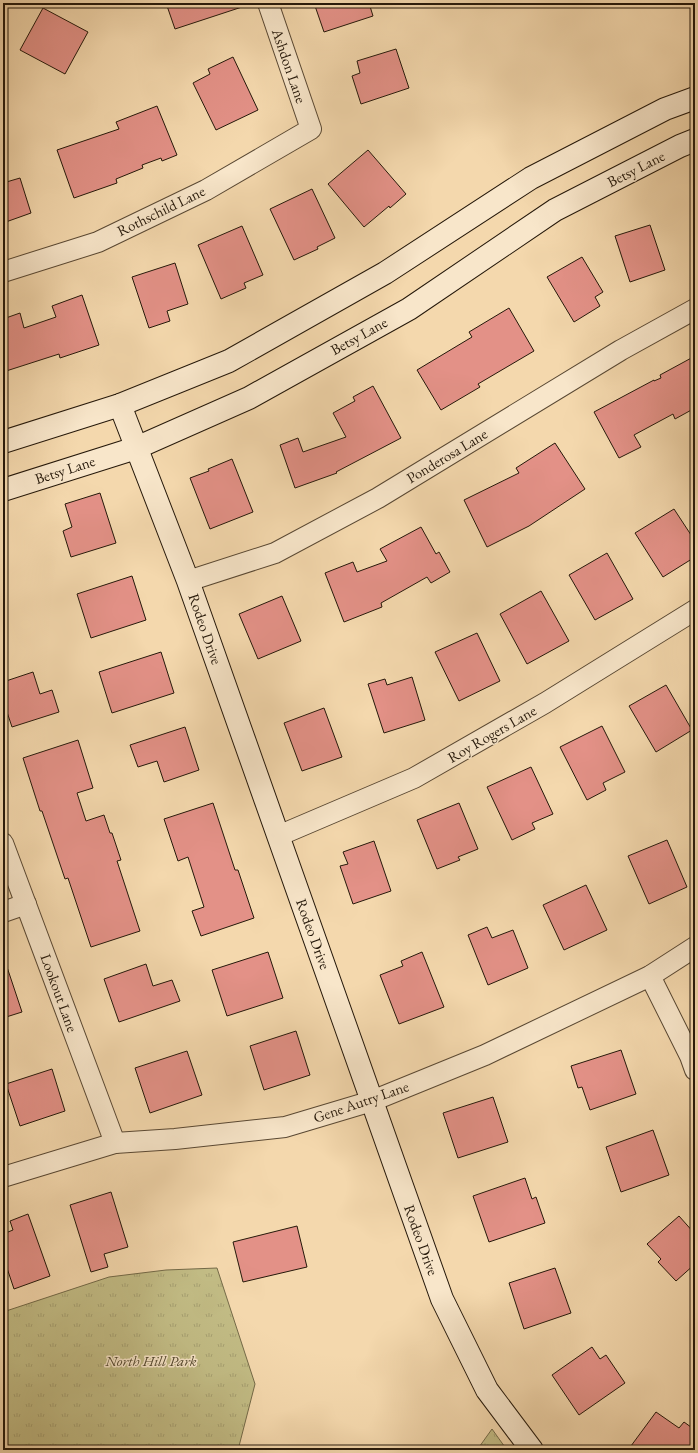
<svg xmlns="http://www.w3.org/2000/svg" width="698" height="1453" viewBox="0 0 698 1453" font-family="'EB Garamond',serif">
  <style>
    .grass { fill: url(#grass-tufts); stroke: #746a48 }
    .building { fill: #e39187; stroke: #25180a }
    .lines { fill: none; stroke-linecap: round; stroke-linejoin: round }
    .street-casing { stroke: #594833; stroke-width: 22 }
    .secondary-casing { stroke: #25180a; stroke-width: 24 }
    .street { stroke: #f8e6ca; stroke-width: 20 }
    .secondary { stroke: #f8e6ca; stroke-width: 22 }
    .labels { text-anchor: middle; stroke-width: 3; stroke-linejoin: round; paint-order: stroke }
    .street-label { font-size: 15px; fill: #25180a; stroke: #f8e6ca }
    .park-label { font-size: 15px; font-style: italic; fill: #54492f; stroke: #f8e6ca }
  </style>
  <defs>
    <pattern id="grass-tufts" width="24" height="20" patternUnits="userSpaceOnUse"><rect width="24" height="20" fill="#c2bc85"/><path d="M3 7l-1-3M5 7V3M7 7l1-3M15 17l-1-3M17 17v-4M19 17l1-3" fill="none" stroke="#a7a172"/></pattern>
  </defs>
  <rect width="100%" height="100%" fill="#f4d8ad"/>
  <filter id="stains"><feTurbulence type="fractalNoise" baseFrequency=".005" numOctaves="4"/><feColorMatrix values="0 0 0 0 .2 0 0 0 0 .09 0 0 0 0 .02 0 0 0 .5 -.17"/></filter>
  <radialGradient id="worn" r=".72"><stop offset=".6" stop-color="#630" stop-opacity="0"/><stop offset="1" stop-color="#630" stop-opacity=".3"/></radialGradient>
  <g class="grass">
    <path d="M 217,1268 L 255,1384 L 238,1450 L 3,1450 L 3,1312 L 109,1277 L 166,1270 Z"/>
    <path d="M 492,1429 L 507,1450 L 477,1450 Z"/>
  </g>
  <g class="building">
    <path d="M 166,3 L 245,3 L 245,6 L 175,29 Z"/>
    <path d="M 314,3 L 369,3 L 373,16 L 324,32 Z"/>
    <path d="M 43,8 L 88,32 L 65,74 L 20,50 Z"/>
    <path d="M 396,49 L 409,88 L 361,104 L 352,76 L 360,73 L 357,61 Z"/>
    <path d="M 233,57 L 258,110 L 216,130 L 193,83 L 210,74 L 208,69 Z"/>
    <path d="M 157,106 L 177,155 L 162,161 L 161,158 L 142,165 L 143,168 L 116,179 L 117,183 L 74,198 L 57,150 L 119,129 L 116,122 Z"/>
    <path d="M 368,150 L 406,194 L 390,208 L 389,206 L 364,227 L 328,184 Z"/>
    <path d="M 20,178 L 31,213 L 3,223 L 3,183 Z"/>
    <path d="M 312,189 L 335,238 L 317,247 L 318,249 L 294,260 L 270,209 Z"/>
    <path d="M 650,225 L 665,270 L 630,282 L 615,236 Z"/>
    <path d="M 242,226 L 263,275 L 244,283 L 246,288 L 221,299 L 198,245 Z"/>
    <path d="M 582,257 L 603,292 L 595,297 L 600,306 L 574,322 L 547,277 Z"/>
    <path d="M 175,263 L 188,304 L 167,311 L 170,321 L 149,328 L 132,277 Z"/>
    <path d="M 82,295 L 99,345 L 60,358 L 59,354 L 3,372 L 3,319 L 20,313 L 24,328 L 56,317 L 52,306 Z"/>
    <path d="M 509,308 L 534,351 L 478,384 L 480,387 L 441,410 L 417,370 L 472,337 L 469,332 Z"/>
    <path d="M 695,356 L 695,408 L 675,419 L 673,414 L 634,435 L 641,447 L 619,458 L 594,412 L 654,380 L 654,381 L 661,378 L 660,375 Z"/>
    <path d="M 373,386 L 401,438 L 336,472 L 337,473 L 295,488 L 280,445 L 298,438 L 303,452 L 346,437 L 333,413 L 355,401 L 353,397 Z"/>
    <path d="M 555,443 L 585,489 L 529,526 L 487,547 L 464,500 L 519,473 L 516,468 Z"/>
    <path d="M 232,459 L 253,512 L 210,529 L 190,478 L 209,471 L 208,469 Z"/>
    <path d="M 100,493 L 116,543 L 71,557 L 63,531 L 72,527 L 65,504 Z"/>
    <path d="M 674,509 L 695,541 L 695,557 L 663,577 L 635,533 Z"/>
    <path d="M 421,527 L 436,554 L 439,552 L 450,572 L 431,583 L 427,577 L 381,603 L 382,607 L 344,622 L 325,573 L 353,562 L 357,572 L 387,561 L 380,549 Z"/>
    <path d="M 607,553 L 633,599 L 595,620 L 569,575 Z"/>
    <path d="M 132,576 L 146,620 L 91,638 L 77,594 Z"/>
    <path d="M 541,591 L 569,641 L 527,664 L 500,614 Z"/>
    <path d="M 282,596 L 301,641 L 258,659 L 239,614 Z"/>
    <path d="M 477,633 L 500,681 L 459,701 L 435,652 Z"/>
    <path d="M 161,652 L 174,693 L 112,713 L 99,672 Z"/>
    <path d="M 33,672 L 40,694 L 52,690 L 59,712 L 12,727 L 3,700 L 3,682 Z"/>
    <path d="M 412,677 L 425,720 L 384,733 L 368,684 L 385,679 L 387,685 Z"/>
    <path d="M 666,685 L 692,730 L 656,752 L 629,706 Z"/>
    <path d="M 324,708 L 342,757 L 302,771 L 284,723 Z"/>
    <path d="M 602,726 L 625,772 L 603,783 L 606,790 L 587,800 L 560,747 Z"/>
    <path d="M 185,727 L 199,770 L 164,782 L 157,761 L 138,767 L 130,745 Z"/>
    <path d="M 78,740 L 93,788 L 77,793 L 86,821 L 104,815 L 110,833 L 112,833 L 121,860 L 117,861 L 140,931 L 91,947 L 68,878 L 65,879 L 42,811 L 40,811 L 23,758 Z"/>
    <path d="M 531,767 L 553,814 L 532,823 L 535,829 L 512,840 L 487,787 Z"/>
    <path d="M 213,803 L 235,870 L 238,870 L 254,918 L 201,936 L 192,911 L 204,907 L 188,857 L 178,861 L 164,819 Z"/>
    <path d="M 459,803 L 478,849 L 458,857 L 460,860 L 437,869 L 417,820 Z"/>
    <path d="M 667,840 L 687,887 L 649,904 L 628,856 Z"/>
    <path d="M 374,841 L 391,891 L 353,904 L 340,866 L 348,864 L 343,852 Z"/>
    <path d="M 586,885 L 607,930 L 564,950 L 543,905 Z"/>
    <path d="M 487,927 L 492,938 L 513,930 L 528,968 L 488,985 L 468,935 Z"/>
    <path d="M 268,952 L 283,998 L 227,1016 L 212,970 Z"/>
    <path d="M 422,952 L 444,1007 L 399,1024 L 380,975 L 403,966 L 401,961 Z"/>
    <path d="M 3,964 L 6,964 L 22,1012 L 3,1018 Z"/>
    <path d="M 146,964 L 153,986 L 172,980 L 180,1001 L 119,1022 L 104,979 Z"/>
    <path d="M 296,1031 L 310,1075 L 264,1090 L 250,1046 Z"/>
    <path d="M 621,1050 L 636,1094 L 590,1110 L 582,1087 L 578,1088 L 571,1066 Z"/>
    <path d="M 187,1051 L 202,1095 L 150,1113 L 135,1068 Z"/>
    <path d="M 52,1069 L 65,1111 L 20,1126 L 6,1084 Z"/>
    <path d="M 493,1097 L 508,1142 L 458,1158 L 443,1113 Z"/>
    <path d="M 653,1130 L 669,1175 L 621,1192 L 606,1147 Z"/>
    <path d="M 525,1178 L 532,1199 L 536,1197 L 545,1223 L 489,1242 L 473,1196 Z"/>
    <path d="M 111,1192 L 128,1247 L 104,1254 L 108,1267 L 91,1272 L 70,1205 Z"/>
    <path d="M 28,1214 L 50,1276 L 14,1289 L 3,1256 L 3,1234 L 13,1230 L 10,1221 Z"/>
    <path d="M 679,1216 L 695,1234 L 695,1264 L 676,1281 L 658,1262 L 661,1259 L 647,1244 Z"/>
    <path d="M 297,1226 L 307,1267 L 243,1282 L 233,1242 Z"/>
    <path d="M 555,1268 L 571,1313 L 524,1329 L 509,1283 Z"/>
    <path d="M 592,1347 L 600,1359 L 606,1355 L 625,1383 L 579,1415 L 552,1375 Z"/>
    <path d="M 656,1412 L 679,1428 L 684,1422 L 695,1430 L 695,1450 L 628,1450 Z"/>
  </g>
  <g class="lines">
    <g class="street-casing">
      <g id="street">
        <path d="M 3,272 L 98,242 L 206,190 L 311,129 L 268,3"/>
        <path d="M 188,581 L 275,553 L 378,498 L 621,350 L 695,309"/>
        <path d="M 278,836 L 414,778 L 545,703 L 695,610"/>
        <path d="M 3,843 L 115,1143"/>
        <path d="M 3,912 L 26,904"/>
        <path d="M 650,976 L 690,1056 L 695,1070"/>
        <path d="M 3,1177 L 115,1143 L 175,1139 L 285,1127 L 372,1101 L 485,1055 L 650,976 L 695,947"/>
      </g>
    </g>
    <g class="secondary-casing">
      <g id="secondary">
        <path d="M 120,405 L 188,581 L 442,1299 L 487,1390 L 532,1450"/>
        <path d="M 3,442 L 120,405 L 229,361 L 385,273 L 531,178 L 665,109 L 695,98"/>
        <path d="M 3,490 L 136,448 L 249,398 L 409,309 L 555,210 L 680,146 L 695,140"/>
      </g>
    </g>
    <use href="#street" class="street"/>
    <use href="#secondary" class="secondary"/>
  </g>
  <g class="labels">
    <g class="street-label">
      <text transform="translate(289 66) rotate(71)" y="5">Ashdon Lane</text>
      <text transform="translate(636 169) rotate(-27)" y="5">Betsy Lane</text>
      <text transform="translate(161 211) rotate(-26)" y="5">Rothschild Lane</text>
      <text transform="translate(359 336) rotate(-29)" y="5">Betsy Lane</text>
      <text transform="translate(447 456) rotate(-31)" y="5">Ponderosa Lane</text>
      <text transform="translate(65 470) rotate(-18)" y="5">Betsy Lane</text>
      <text transform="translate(205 629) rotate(71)" y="5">Rodeo Drive</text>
      <text transform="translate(492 734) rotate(-30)" y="5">Roy Rogers Lane</text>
      <text transform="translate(313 934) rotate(70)" y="5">Rodeo Drive</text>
      <text transform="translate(59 993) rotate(70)" y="5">Lookout Lane</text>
      <text transform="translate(361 1102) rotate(-19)" y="5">Gene Autry Lane</text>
      <text transform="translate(421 1240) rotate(70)" y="5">Rodeo Drive</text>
    </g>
    <g class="park-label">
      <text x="151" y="1366">North Hill Park</text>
    </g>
  </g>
  <rect width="698" height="1453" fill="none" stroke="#f4d8ad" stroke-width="16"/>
  <rect x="4" y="4" width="690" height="1445" fill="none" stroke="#25180a" stroke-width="2"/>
  <rect x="8" y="8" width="682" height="1437" fill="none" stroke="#25180a"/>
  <rect width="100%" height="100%" filter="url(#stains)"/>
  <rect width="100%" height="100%" fill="url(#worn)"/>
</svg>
